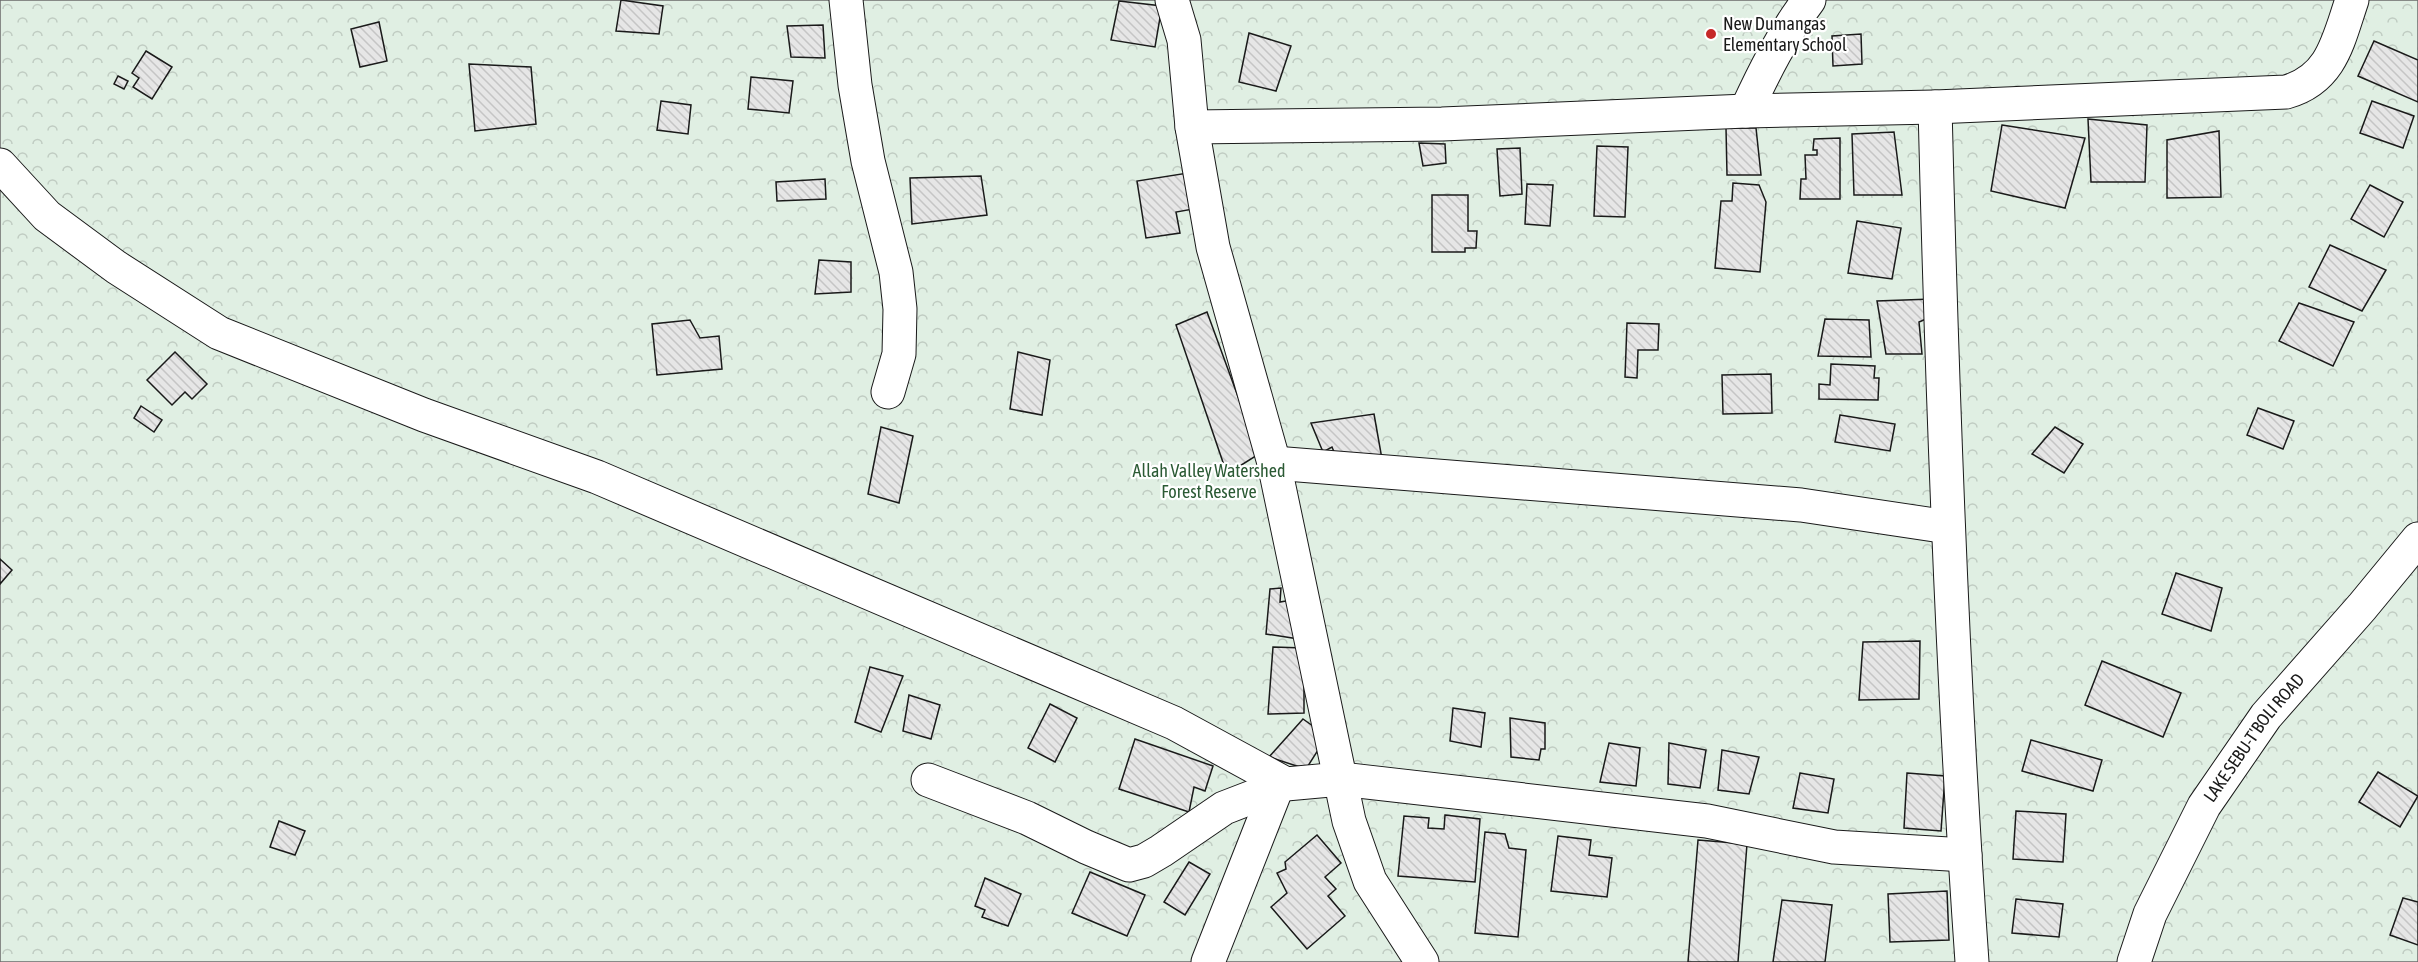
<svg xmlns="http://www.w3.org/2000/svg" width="2418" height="962" viewBox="0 0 2418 962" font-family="'Asap Condensed',sans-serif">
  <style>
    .forest { fill: url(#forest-crowns); stroke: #6a6a6a; stroke-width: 1.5 }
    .building { fill: url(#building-back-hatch); stroke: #1a1a1a; stroke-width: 1.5 }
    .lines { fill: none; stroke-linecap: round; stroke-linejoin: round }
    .minor-casing { stroke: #1a1a1a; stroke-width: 35 }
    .major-casing { stroke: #1a1a1a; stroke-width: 35 }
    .minor { stroke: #fff; stroke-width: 33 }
    .major { stroke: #fff; stroke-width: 33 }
    .poi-dot { fill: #c62828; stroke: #fff; stroke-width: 2 }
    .labels { text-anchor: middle; stroke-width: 4.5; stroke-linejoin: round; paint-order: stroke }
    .poi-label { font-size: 18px; fill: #1a1a1a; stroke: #fff; text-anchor: start }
    .park-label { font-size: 18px; fill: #2b5a34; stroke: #fff }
    .street-label { font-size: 18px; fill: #1a1a1a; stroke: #fff }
  </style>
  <defs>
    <pattern id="forest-crowns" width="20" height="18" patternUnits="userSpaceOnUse" patternTransform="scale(1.5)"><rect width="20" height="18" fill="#e0efe3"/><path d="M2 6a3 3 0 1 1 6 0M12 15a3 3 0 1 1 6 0" fill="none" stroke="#c0ccc2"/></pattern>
    <pattern id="building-back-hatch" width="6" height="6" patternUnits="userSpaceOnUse" patternTransform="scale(1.5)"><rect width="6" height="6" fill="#e6e6e6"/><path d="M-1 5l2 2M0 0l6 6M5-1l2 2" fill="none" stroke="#c5c5c5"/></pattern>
  </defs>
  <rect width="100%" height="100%" fill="#fff"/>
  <rect class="forest" x="0" y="0" width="2418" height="962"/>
  <g class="building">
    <path d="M 621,0 L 663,6 L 659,34 L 616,31 Z"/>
    <path d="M 1119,1 L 1162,6 L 1155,47 L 1111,40 Z"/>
    <path d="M 379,22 L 387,61 L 360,67 L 351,29 Z"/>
    <path d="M 823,25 L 825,58 L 791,57 L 787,26 Z"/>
    <path d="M 1249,33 L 1291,46 L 1276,91 L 1239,82 Z"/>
    <path d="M 1861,34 L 1862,64 L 1833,66 L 1832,36 Z"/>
    <path d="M 2374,41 L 2418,60 L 2418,102 L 2358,76 Z"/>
    <path d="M 146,51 L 172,67 L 152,99 L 133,87 L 139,78 L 132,73 Z"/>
    <path d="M 469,64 L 531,67 L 536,124 L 475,131 Z"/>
    <path d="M 118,76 L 128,81 L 124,89 L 114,84 Z"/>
    <path d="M 751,77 L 793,81 L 789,113 L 748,109 Z"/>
    <path d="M 661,101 L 691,105 L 688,134 L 657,130 Z"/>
    <path d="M 2372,101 L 2414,116 L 2403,148 L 2360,133 Z"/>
    <path d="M 2088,119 L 2147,125 L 2145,182 L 2091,182 Z"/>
    <path d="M 2002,125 L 2085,138 L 2065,208 L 1991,191 Z"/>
    <path d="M 1726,128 L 1756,128 L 1761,175 L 1727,175 Z"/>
    <path d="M 2219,131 L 2221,197 L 2167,198 L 2167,140 Z"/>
    <path d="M 1894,132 L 1902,195 L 1854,195 L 1852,134 Z"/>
    <path d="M 1840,138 L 1840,199 L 1800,199 L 1801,179 L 1806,179 L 1805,155 L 1817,155 L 1817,150 L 1813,150 L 1814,139 Z"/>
    <path d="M 1419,143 L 1445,144 L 1446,163 L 1423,166 Z"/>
    <path d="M 1597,146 L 1628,147 L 1625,217 L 1594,216 Z"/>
    <path d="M 1520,148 L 1522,194 L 1500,196 L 1497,149 Z"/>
    <path d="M 1194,172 L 1199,208 L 1176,212 L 1180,233 L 1146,238 L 1137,181 Z"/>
    <path d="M 981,176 L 987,215 L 912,224 L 910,178 Z"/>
    <path d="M 825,179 L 826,199 L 777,201 L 776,182 Z"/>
    <path d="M 1733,183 L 1759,185 L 1766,202 L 1760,272 L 1715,268 L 1721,201 L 1732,201 Z"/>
    <path d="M 1527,184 L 1553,185 L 1550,226 L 1525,224 Z"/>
    <path d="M 2370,185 L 2403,202 L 2384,237 L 2351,219 Z"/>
    <path d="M 1432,195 L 1468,195 L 1468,231 L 1477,231 L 1476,248 L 1465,248 L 1465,252 L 1432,252 Z"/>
    <path d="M 1857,221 L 1901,228 L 1892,279 L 1848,273 Z"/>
    <path d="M 2330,245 L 2386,270 L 2362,311 L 2309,287 Z"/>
    <path d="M 819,260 L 851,262 L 851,292 L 815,294 Z"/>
    <path d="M 1932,299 L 1933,316 L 1919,322 L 1922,354 L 1886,354 L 1877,301 Z"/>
    <path d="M 2299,303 L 2354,322 L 2333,366 L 2279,341 Z"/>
    <path d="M 1207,312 L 1259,454 L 1227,474 L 1176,325 Z"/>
    <path d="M 1825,319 L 1869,320 L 1871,357 L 1818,356 Z"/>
    <path d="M 690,320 L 700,338 L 719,336 L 722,369 L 657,375 L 652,324 Z"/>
    <path d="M 1627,323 L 1659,324 L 1658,350 L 1638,350 L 1637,378 L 1625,377 Z"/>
    <path d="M 175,352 L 207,384 L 192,399 L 185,392 L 172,405 L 147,380 Z"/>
    <path d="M 1018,352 L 1050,360 L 1042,415 L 1010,409 Z"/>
    <path d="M 1831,364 L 1875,366 L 1874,378 L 1879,378 L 1878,400 L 1819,399 L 1819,384 L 1830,385 Z"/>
    <path d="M 1771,374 L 1772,413 L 1723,414 L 1722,375 Z"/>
    <path d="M 141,406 L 162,420 L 154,432 L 134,418 Z"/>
    <path d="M 2258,408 L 2294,421 L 2283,449 L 2247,435 Z"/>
    <path d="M 1374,414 L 1382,459 L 1341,469 L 1332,447 L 1323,452 L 1311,423 Z"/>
    <path d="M 1840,415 L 1895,424 L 1890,451 L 1835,442 Z"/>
    <path d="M 881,427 L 913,436 L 899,503 L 868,494 Z"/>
    <path d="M 2055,427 L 2083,444 L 2064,473 L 2032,454 Z"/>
    <path d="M 0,559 L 12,570 L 0,584 Z"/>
    <path d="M 2176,573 L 2222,588 L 2211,631 L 2162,614 Z"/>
    <path d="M 1281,588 L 1280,602 L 1291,600 L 1299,639 L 1266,634 L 1270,589 Z"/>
    <path d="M 1920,641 L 1919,699 L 1859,700 L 1863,642 Z"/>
    <path d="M 1273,647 L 1304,648 L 1304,713 L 1268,714 Z"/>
    <path d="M 2102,661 L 2181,693 L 2163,737 L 2085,705 Z"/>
    <path d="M 870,667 L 903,676 L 881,732 L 855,722 Z"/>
    <path d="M 909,695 L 940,705 L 931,739 L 903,731 Z"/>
    <path d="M 1050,704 L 1077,718 L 1055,762 L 1028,748 Z"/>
    <path d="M 1453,708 L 1485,713 L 1481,747 L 1450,741 Z"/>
    <path d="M 1510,718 L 1545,723 L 1545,749 L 1541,749 L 1539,760 L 1511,757 Z"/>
    <path d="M 1303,719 L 1327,736 L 1306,769 L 1269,757 Z"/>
    <path d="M 1135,739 L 1213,766 L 1205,791 L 1194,787 L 1189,812 L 1119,789 Z"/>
    <path d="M 2031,740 L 2102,760 L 2093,791 L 2022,771 Z"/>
    <path d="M 1609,743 L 1640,748 L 1636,786 L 1600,782 Z"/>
    <path d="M 1669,743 L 1706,750 L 1700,788 L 1668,784 Z"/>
    <path d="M 1722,750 L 1759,757 L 1749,794 L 1718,790 Z"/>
    <path d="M 2378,772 L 2418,796 L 2400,827 L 2359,802 Z"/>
    <path d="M 1800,773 L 1834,779 L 1828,813 L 1793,808 Z"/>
    <path d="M 1907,773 L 1945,776 L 1941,831 L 1904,828 Z"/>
    <path d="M 2016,811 L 2066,814 L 2063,862 L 2013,859 Z"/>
    <path d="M 1445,815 L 1480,819 L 1475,882 L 1398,876 L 1404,816 L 1429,818 L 1428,828 L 1444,829 Z"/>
    <path d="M 279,821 L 305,831 L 295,855 L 270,847 Z"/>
    <path d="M 1485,832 L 1505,834 L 1509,848 L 1526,850 L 1518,937 L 1475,933 Z"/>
    <path d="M 1317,835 L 1341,863 L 1325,877 L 1336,889 L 1328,896 L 1345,916 L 1307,949 L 1271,907 L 1287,893 L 1277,873 L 1286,869 L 1285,862 Z"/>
    <path d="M 1558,836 L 1591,840 L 1589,855 L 1612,858 L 1607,897 L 1551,891 Z"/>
    <path d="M 1698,840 L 1747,844 L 1738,962 L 1688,962 Z"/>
    <path d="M 1189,862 L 1210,874 L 1185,915 L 1164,902 Z"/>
    <path d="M 1090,872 L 1145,895 L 1127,936 L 1072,913 Z"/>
    <path d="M 985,878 L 1021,894 L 1008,926 L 982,917 L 985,910 L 975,906 Z"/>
    <path d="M 1947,891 L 1949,940 L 1890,942 L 1888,894 Z"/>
    <path d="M 2403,898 L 2418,902 L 2418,945 L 2390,935 Z"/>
    <path d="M 2016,899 L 2063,904 L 2059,937 L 2012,933 Z"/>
    <path d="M 1782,900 L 1832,905 L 1825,962 L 1773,962 Z"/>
  </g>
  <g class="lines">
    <g class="minor-casing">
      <g id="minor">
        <path d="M 846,0 L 855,85 L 868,161 L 896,272 L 900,309 L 899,354 L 888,392"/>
        <path d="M 1172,0 L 1184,40 L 1192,127 L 1213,247 L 1274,463 L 1349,821 L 1370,881 L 1422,962"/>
        <path d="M 1935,107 C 1942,392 1952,677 1972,962"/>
        <path d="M 1746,111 C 1764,72 1783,34 1809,0"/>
        <path d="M 1192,127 L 1442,124 L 1746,111 L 1935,107 L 2286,92 C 2332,79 2338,41 2352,0"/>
        <path d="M 0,165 L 47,216 L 116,267 L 219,333 L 424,415 L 597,477 L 1174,723 L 1286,784"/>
        <path d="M 1274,463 L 1801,505 L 1948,527"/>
        <path d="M 928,780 L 1027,818 L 1086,847 L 1129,865 L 1144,861 L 1161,851 L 1224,808 L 1286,784 L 1341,779 L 1707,821 L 1834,847 L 1965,855"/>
        <path d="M 1208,962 L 1277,787"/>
      </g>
    </g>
    <g class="major-casing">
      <g id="major">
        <path id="s1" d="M 2134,962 L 2150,914 L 2204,806 L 2266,716 L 2362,607 L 2418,539"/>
      </g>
    </g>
    <use href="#minor" class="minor"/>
    <use href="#major" class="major"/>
  </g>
  <circle class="poi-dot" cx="1711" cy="34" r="6"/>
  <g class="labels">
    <g class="poi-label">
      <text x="1723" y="30">New Dumangas<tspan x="1723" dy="21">Elementary School</tspan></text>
    </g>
    <g class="park-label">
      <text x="1209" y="477">Allah Valley Watershed<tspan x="1209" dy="21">Forest Reserve</tspan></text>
    </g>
    <g class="street-label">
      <text dy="6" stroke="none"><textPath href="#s1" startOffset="256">LAKE SEBU-T'BOLI ROAD</textPath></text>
    </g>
  </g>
</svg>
